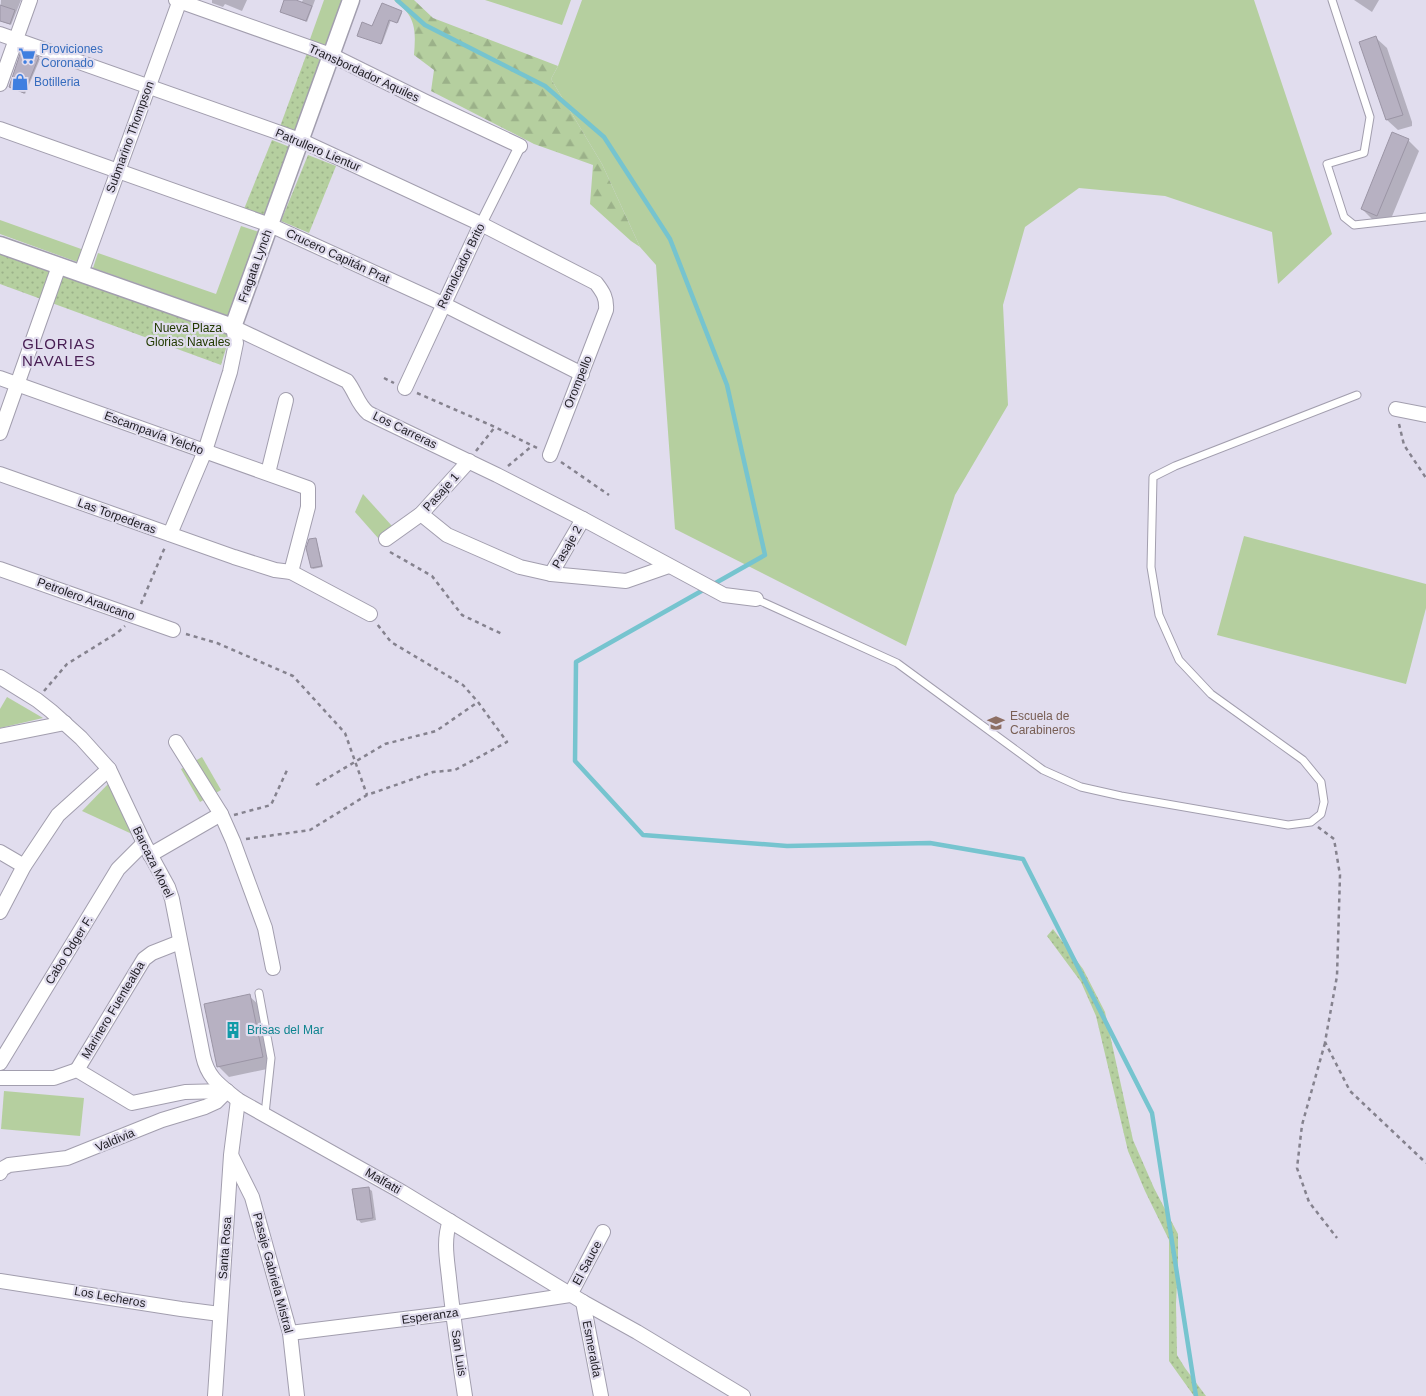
<svg xmlns="http://www.w3.org/2000/svg" width="1426" height="1396" viewBox="0 0 1426 1396" font-family="Helvetica,sans-serif">
  <style>
    .grass { fill: #b5cf9f }
    .forest { fill: url(#forest-firs) }
    .park { fill: url(#park-dots) }
    .shadow { fill: #0003 }
    .lines { fill: none; stroke-linecap: round; stroke-linejoin: round }
    .stream { stroke: #76c4cf; stroke-width: 4.5 }
    .building { fill: #b7b1c2; stroke: #9b95a5 }
    .service-casing { stroke: #a29eae; stroke-width: 9 }
    .pedestrian-casing { stroke: #a29eae; stroke-width: 12 }
    .minor-casing { stroke: #a29eae; stroke-width: 16 }
    .tertiary-casing { stroke: #a29eae; stroke-width: 19 }
    .path { stroke: #85828e; stroke-width: 2.5; stroke-dasharray: 4 4; stroke-linecap: butt }
    .service { stroke: #fff; stroke-width: 7 }
    .pedestrian { stroke: #fff; stroke-width: 10 }
    .minor { stroke: #fff; stroke-width: 14 }
    .tertiary { stroke: #fff; stroke-width: 16 }
    .labels { text-anchor: middle; stroke-width: 4.5; stroke-linejoin: round; paint-order: stroke }
    .shop-label { font-size: 12px; fill: #366cbe; stroke: #e1ddee; text-anchor: start }
    .street-label { font-size: 12px; fill: #222027; stroke: #e1ddee }
    .park-label { font-size: 12px; fill: #223a00; stroke: #e1ddee }
    .education-label { font-size: 12px; fill: #785e54; stroke: #e1ddee; text-anchor: start }
    .culture-label { font-size: 12px; fill: #0d838f; stroke: #e1ddee; text-anchor: start }
    .quarter-label { font-size: 15px; letter-spacing: 1px; fill: #481e53; stroke: #e1ddee }
  </style>
  <defs>
    <pattern id="forest-firs" width="22" height="20" patternUnits="userSpaceOnUse" patternTransform="scale(1.25)"><rect width="22" height="20" fill="#b5cf9f"/><path d="M5 1l3.5 6h-7zM16 11l3.5 6h-7z" fill="#9bb189"/></pattern>
    <pattern id="park-dots" width="8" height="8" patternUnits="userSpaceOnUse" patternTransform="scale(1.25)"><rect width="8" height="8" fill="#b5cf9f"/><path d="M2 2h.1M6 6h.1" fill="none" stroke="#9bb189" stroke-width="1.8" stroke-linecap="round"/></pattern>
  </defs>
  <rect width="100%" height="100%" fill="#e1ddee"/>
  <g class="grass">
    <path d="M 324,0 L 343,0 L 326,48 L 309,42 Z"/>
    <path d="M 485,0 L 571,0 L 562,25 Z"/>
    <path d="M 582,0 L 1254,0 L 1332,234 L 1278,284 L 1272,232 L 1165,196 L 1079,188 L 1025,227 L 1003,305 L 1008,405 L 955,495 L 906,646 L 675,529 L 656,265 L 640,247 L 602,164 L 551,79 L 558,66 Z"/>
    <path d="M 0,220 L 84,250 L 80,263 L 0,234 Z"/>
    <path d="M 241,226 L 259,232 L 229,316 L 93,268 L 98,253 L 216,294 Z"/>
    <path d="M 363,494 L 392,526 L 378,538 L 355,512 Z"/>
    <path d="M 1244,536 L 1426,584 L 1426,608 L 1406,684 L 1217,635 Z"/>
    <path d="M 7,697 L 43,718 L 0,728 L 0,709 Z"/>
    <path d="M 202,757 L 221,790 L 200,802 L 181,769 Z"/>
    <path d="M 109,783 L 132,834 L 82,811 Z"/>
    <path d="M 4,1091 L 84,1098 L 80,1136 L 1,1129 Z"/>
  </g>
  <path class="forest" d="M 394,0 L 414,0 L 433,18 L 558,66 L 551,79 L 602,164 L 640,247 L 631,241 L 590,204 L 593,165 L 534,144 L 431,91 L 434,70 L 414,55 C 415,40 417,24 406,11 C 403,7 397,4 394,0 Z"/>
  <g class="park">
    <path d="M 307,53 L 326,59 L 298,140 L 278,132 Z"/>
    <path d="M 272,140 L 295,149 L 268,218 L 244,209 Z"/>
    <path d="M 308,155 L 336,166 L 309,233 L 281,221 Z"/>
    <path d="M 0,251 L 221,329 L 230,335 L 221,365 L 0,284 Z"/>
    <path d="M 1053,929 L 1083,969 L 1105,1012 L 1133,1140 L 1154,1188 L 1178,1234 L 1178,1260 L 1176,1304 L 1177,1355 L 1185,1368 L 1206,1396 L 1194,1396 L 1169,1361 L 1169,1240 L 1145,1191 L 1128,1151 L 1096,1016 L 1081,982 L 1047,936 Z"/>
  </g>
  <g class="shadow">
    <path d="M 1,0 L 21,0 L 11,25 L 0,21 Z"/>
    <path d="M 212,0 L 247,0 L 242,11 L 225,4 L 223,7 L 212,3 Z"/>
    <path d="M 285,0 L 293,0 L 301,3 L 303,0 L 315,0 L 307,22 L 282,12 Z"/>
    <path d="M 1354,0 L 1379,0 L 1372,12 Z"/>
    <path d="M 401,12 L 402,13 L 398,23 L 391,20 L 382,44 L 360,36 Z"/>
    <path d="M 1376,38 L 1387,48 L 1412,122 L 1412,126 L 1398,130 L 1387,120 L 1361,43 Z"/>
    <path d="M 38,58 L 40,59 L 25,94 L 12,88 L 11,87 Z"/>
    <path d="M 1393,134 L 1408,140 L 1419,151 L 1388,226 L 1373,220 L 1362,209 Z"/>
    <path d="M 316,539 L 323,567 L 313,569 L 312,568 Z"/>
    <path d="M 249,996 L 260,1006 L 272,1068 L 229,1077 L 218,1066 Z"/>
    <path d="M 368,1188 L 372,1191 L 376,1220 L 361,1223 L 358,1219 Z"/>
  </g>
  <g class="lines">
    <path class="stream" d="M 397,0 L 425,25 L 545,86 L 604,137 L 670,239 L 727,385 L 765,555 L 576,662 L 575,761 L 643,835 L 787,846 L 930,843 L 1023,859 L 1152,1113 L 1196,1396"/>
  </g>
  <g class="building">
    <path d="M 284,0 L 296,0 L 312,6 L 306,21 L 280,12 Z"/>
    <path d="M 382,3 L 402,11 L 397,23 L 389,20 L 381,44 L 357,36 L 362,22 L 372,26 Z"/>
    <path d="M 0,5 L 15,10 L 10,24 L 0,21 Z"/>
    <path d="M 1376,36 L 1403,115 L 1386,120 L 1359,42 Z"/>
    <path d="M 21,51 L 39,57 L 24,93 L 9,87 Z"/>
    <path d="M 1392,132 L 1409,139 L 1377,216 L 1361,209 Z"/>
    <path d="M 316,538 L 322,566 L 311,568 L 306,548 L 309,539 Z"/>
    <path d="M 250,994 L 263,1057 L 217,1067 L 204,1004 Z"/>
    <path d="M 369,1187 L 373,1218 L 357,1220 L 352,1189 Z"/>
  </g>
  <g class="lines">
    <g class="service-casing">
      <g id="service">
        <path d="M 1332,0 L 1370,117 L 1364,153 L 1327,164 L 1344,217 L 1354,225 L 1426,217"/>
        <path d="M 756,599 L 897,663 L 1043,770 L 1081,787 L 1121,796 L 1288,825 L 1311,822 L 1321,814 L 1324,802 L 1321,782 L 1303,760 L 1211,694 L 1179,660 L 1159,615 L 1151,567 L 1153,477 L 1175,466 L 1357,395"/>
        <path d="M 259,993 L 271,1058 L 265,1114"/>
      </g>
    </g>
    <g class="pedestrian-casing">
      <path id="pedestrian" d="M 481,224 L 520,146"/>
    </g>
    <g class="minor-casing">
      <g id="minor">
        <path d="M 176,0 L 331,55 L 426,102 L 520,146"/>
        <path d="M 0,34 L 300,140 L 481,224 L 596,283 C 603,292 607,298 606,310 L 550,455"/>
        <path d="M 0,84 L 30,0"/>
        <path d="M 0,129 L 270,225 L 443,304 L 582,374"/>
        <path d="M 81,273 L 180,0"/>
        <path d="M 233,327 L 347,381 C 355,391 358,405 368,413 C 372,415 376,417 380,419 L 497,475 L 583,519 L 724,595 L 756,599"/>
        <path d="M 0,378 L 308,488 L 308,507 L 291,572"/>
        <path d="M 405,388 L 481,224"/>
        <path d="M 1396,409 L 1426,415"/>
        <path d="M 0,433 L 59,266"/>
        <path d="M 268,473 L 286,400"/>
        <path d="M 0,474 L 234,557 L 275,570 L 291,572 L 370,614"/>
        <path d="M 421,514 L 447,535 L 520,567 L 551,574 L 626,581 L 669,566"/>
        <path d="M 170,534 L 205,451 L 230,372 L 236,343 L 233,327"/>
        <path d="M 386,539 L 421,514 L 469,461"/>
        <path d="M 0,569 L 173,630"/>
        <path d="M 551,574 L 583,519"/>
        <path d="M 0,677 L 37,700 L 51,711 L 81,738 L 109,769 L 144,843 L 168,887 L 172,899 L 203,1056 C 208,1079 221,1086 238,1100 L 402,1192 L 583,1302 L 637,1332 L 743,1396"/>
        <path d="M 0,736 L 65,723"/>
        <path d="M 176,742 L 221,814 L 233,841 L 265,928 L 273,968"/>
        <path d="M 0,852 L 24,866"/>
        <path d="M 150,855 L 221,814"/>
        <path d="M 0,912 L 24,866 L 58,815 L 109,769"/>
        <path d="M 0,1063 L 118,869 L 144,843"/>
        <path d="M 77,1070 L 144,959 L 152,953 L 180,942"/>
        <path d="M 0,1078 L 54,1078 L 77,1070 L 132,1103 L 185,1092 L 227,1091"/>
        <path d="M 232,1157 L 252,1197 L 290,1333 L 297,1396"/>
        <path d="M 0,1173 L 2,1169 L 9,1165 L 67,1158 L 162,1120 L 205,1107 L 216,1102 L 227,1091"/>
        <path d="M 450,1221 C 443,1240 447,1259 449,1278 C 453,1318 459,1357 465,1396"/>
        <path d="M 0,1281 L 181,1309 L 220,1314"/>
        <path d="M 583,1302 L 601,1396"/>
        <path d="M 290,1333 L 453,1313 L 570,1295 L 603,1232"/>
        <path d="M 215,1396 L 231,1155 L 238,1100"/>
      </g>
    </g>
    <g class="tertiary-casing">
      <path id="tertiary" d="M 0,245 L 233,327 L 351,0"/>
    </g>
    <g class="path">
      <path d="M 384,378 L 394,383"/>
      <path d="M 417,393 L 495,427 L 539,449"/>
      <path d="M 1399,424 L 1404,445 L 1426,478"/>
      <path d="M 476,451 L 495,427"/>
      <path d="M 561,462 L 609,495"/>
      <path d="M 508,466 L 532,446"/>
      <path d="M 390,552 L 432,576 L 462,615 L 502,634"/>
      <path d="M 141,604 L 165,547"/>
      <path d="M 186,634 L 217,643 L 293,676 L 345,733 L 367,795"/>
      <path d="M 44,691 L 67,664 L 117,633 L 125,626"/>
      <path d="M 316,785 L 385,744 L 436,731 L 478,702"/>
      <path d="M 234,815 L 271,805 L 288,768"/>
      <path d="M 1318,827 L 1334,839 L 1340,875 L 1337,976 L 1325,1042 L 1350,1091 L 1426,1163"/>
      <path d="M 246,839 L 310,830 L 367,795 L 433,772 L 455,770 L 507,742 L 478,702 L 463,685 L 391,642 L 377,624"/>
      <path d="M 1325,1043 L 1302,1125 L 1297,1168 L 1309,1202 L 1337,1238"/>
    </g>
    <use href="#service" class="service"/>
    <use href="#pedestrian" class="pedestrian"/>
    <use href="#minor" class="minor"/>
    <use href="#tertiary" class="tertiary"/>
  </g>
  <defs>
    <g id="supermarket-bare" transform="scale(1.35)"><path d="M-6-5.5h2.5l.6 2H6L4.5 2H-2.5L-4.4-4H-6ZM-1.5 3.2a1.3 1.3 0 1 0 .1 0ZM3 3.2a1.3 1.3 0 1 0 .1 0Z" fill="#3f7fe0" stroke="#e1ddee" stroke-width="2.5" paint-order="stroke"/></g>
    <g id="shop-bare" transform="scale(1.35)"><path d="M-5-2.5h2.3a2.7 3.5 0 0 1 5.4 0H5L5.5 6h-11ZM-1.5-2.5h3a1.5 2.3 0 0 0-3 0Z" fill="#3f7fe0" stroke="#e1ddee" stroke-width="2.5" paint-order="stroke"/></g>
    <g id="university-bare" transform="scale(1.35)"><path d="M0-5L7-2L0 1L-7-2ZM-4 1L0 2.5L4 1V4Q0 6-4 4Z" fill="#8d6e63" stroke="#e1ddee" stroke-width="2.5" paint-order="stroke"/></g>
    <g id="building-bare" transform="scale(1.35)"><path d="M-4-6H4V6H1V3H-1V6H-4ZM-2.5-4.3h1.7v1.8h-1.7ZM.8-4.3h1.7v1.8H.8ZM-2.5-1h1.7V.8h-1.7ZM.8-1h1.7V.8H.8Z" fill="#0f9aa8" stroke="#e1ddee" stroke-width="2.5" paint-order="stroke"/></g>
  </defs>
  <g fill-rule="evenodd">
    <use href="#supermarket-bare" x="27" y="56"/>
    <use href="#shop-bare" x="20" y="82"/>
    <use href="#university-bare" x="996" y="723"/>
    <use href="#building-bare" x="233" y="1030"/>
  </g>
  <g class="labels">
    <g class="shop-label">
      <text x="41" y="53">Proviciones<tspan x="41" dy="14">Coronado</tspan></text>
      <text x="34" y="86">Botilleria</text>
    </g>
    <g class="street-label">
      <text transform="translate(364 73) rotate(25)" y="4">Transbordador Aquiles</text>
      <text transform="translate(130 137) rotate(-70)" y="4">Submarino Thompson</text>
      <text transform="translate(318 150) rotate(23)" y="4">Patrullero Lientur</text>
      <text transform="translate(338 256) rotate(25)" y="4">Crucero Capitán Prat</text>
      <text transform="translate(255 266) rotate(-70)" y="4">Fragata Lynch</text>
      <text transform="translate(461 266) rotate(-64)" y="4">Remolcador Brito</text>
      <text transform="translate(578 382) rotate(-68)" y="4">Orompello</text>
      <text transform="translate(405 430) rotate(26)" y="4">Los Carreras</text>
      <text transform="translate(154 433) rotate(20)" y="4">Escampavía Yelcho</text>
      <text transform="translate(441 492) rotate(-48)" y="4">Pasaje 1</text>
      <text transform="translate(117 516) rotate(20)" y="4">Las Torpederas</text>
      <text transform="translate(567 547) rotate(-60)" y="4">Pasaje 2</text>
      <text transform="translate(86 599) rotate(20)" y="4">Petrolero Araucano</text>
      <text transform="translate(153 862) rotate(64)" y="4">Barcaza Morel</text>
      <text transform="translate(69 950) rotate(-58)" y="4">Cabo Odger F.</text>
      <text transform="translate(113 1010) rotate(-59)" y="4">Marinero Fuentealba</text>
      <text transform="translate(115 1140) rotate(-23)" y="4">Valdivia</text>
      <text transform="translate(383 1181) rotate(30)" y="4">Malfatti</text>
      <text transform="translate(225 1248) rotate(-86)" y="4">Santa Rosa</text>
      <text transform="translate(587 1263) rotate(-62)" y="4">El Sauce</text>
      <text transform="translate(273 1273) rotate(75)" y="4">Pasaje Gabriela Mistral</text>
      <text transform="translate(110 1297) rotate(10)" y="4">Los Lecheros</text>
      <text transform="translate(430 1316) rotate(-8)" y="4">Esperanza</text>
      <text transform="translate(592 1349) rotate(79)" y="4">Esmeralda</text>
      <text transform="translate(459 1353) rotate(81)" y="4">San Luis</text>
    </g>
    <g class="park-label">
      <text x="188" y="332">Nueva Plaza<tspan x="188" dy="14">Glorias Navales</tspan></text>
    </g>
    <g class="education-label">
      <text x="1010" y="720">Escuela de<tspan x="1010" dy="14">Carabineros</tspan></text>
    </g>
    <g class="culture-label">
      <text x="247" y="1034">Brisas del Mar</text>
    </g>
    <g class="quarter-label">
      <text x="59" y="349">GLORIAS<tspan x="59" dy="17">NAVALES</tspan></text>
    </g>
  </g>
</svg>
